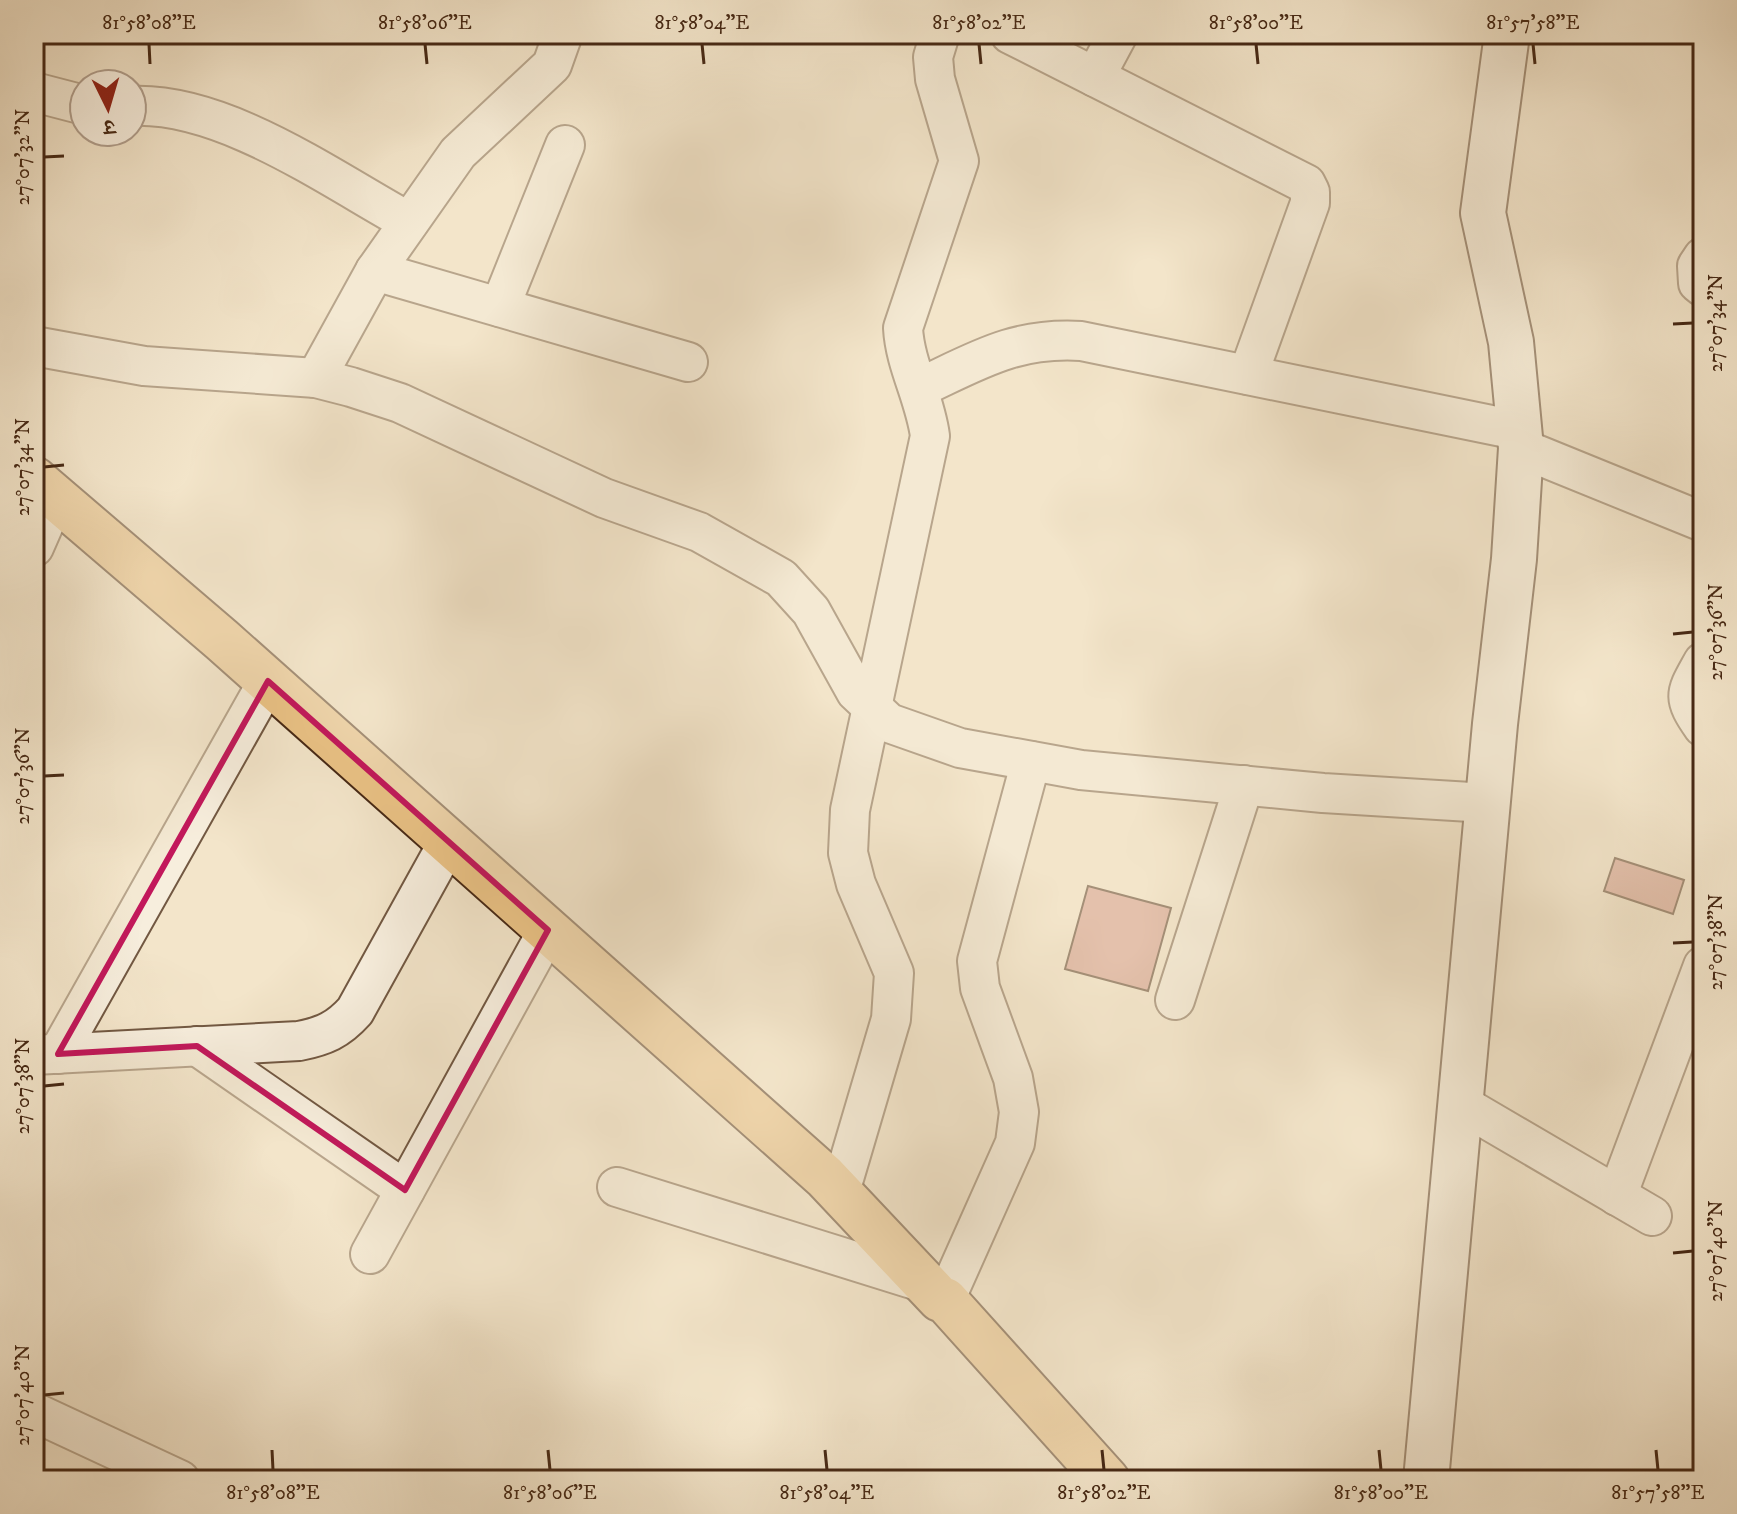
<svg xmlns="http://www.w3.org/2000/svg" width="1737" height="1514" viewBox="0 0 1737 1514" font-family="'IM FELL DW Pica','Noto Serif Devanagari',serif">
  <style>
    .building { fill: #d39487; stroke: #472915; stroke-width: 2 }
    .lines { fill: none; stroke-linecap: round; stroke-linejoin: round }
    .minor-casing { stroke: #725842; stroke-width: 42 }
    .secondary-casing { stroke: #472915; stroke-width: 48 }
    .primary-casing { stroke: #472915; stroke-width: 48 }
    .minor { stroke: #f7eedd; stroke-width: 38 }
    .secondary { stroke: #f7eedd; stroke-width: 44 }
    .primary { stroke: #eac285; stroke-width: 44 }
    .marked { fill: none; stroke: #c2185b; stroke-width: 6; stroke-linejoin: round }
    .ticks { fill: none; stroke: #472915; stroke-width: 3 }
    .neatline { fill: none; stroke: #472915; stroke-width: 3 }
    .ticks-label { font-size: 20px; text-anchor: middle; fill: #472915 }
  </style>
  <rect width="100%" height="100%" fill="#f3e5ca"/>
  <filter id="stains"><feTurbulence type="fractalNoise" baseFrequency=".0025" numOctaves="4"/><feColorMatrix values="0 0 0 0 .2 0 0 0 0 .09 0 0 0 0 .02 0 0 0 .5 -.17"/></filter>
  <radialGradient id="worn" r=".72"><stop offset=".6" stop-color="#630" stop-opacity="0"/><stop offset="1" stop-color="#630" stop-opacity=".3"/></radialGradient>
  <g class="building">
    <path d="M 1615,858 L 1684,880 L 1673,914 L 1604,891 Z"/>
    <path d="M 1088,886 L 1171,908 L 1148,991 L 1065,969 Z"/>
  </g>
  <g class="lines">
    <g class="minor-casing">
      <g id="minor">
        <path d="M 1010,34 L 1306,184 L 1310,192 L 1310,203 L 1248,375"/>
        <path d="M 1095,77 L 1118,34"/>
        <path d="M 34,92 L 84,105"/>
        <path d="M 132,106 C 224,102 329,178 409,222"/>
        <path d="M 1703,257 L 1697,266 L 1698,283 L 1703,287"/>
        <path d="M 375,271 L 688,362"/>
        <path d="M 500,307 L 565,145"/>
        <path d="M 34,346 L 144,366 L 316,378 L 351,387 L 400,403 L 604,498 L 699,532 L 781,578 L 811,611 L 856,692 L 889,723 L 960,748 L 1081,770 L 1323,793 L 1487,803"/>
        <path d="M 316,378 L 375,271 L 458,153 L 552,65 L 563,34"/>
        <path d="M 919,388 C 977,361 1014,337 1081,341 L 1521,431"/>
        <path d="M 1521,448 L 1703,522"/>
        <path d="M 34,547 L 56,497"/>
        <path d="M 1703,662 C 1686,693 1681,696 1703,727"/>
        <path d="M 1175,1000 L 1244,785"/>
        <path d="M 197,1046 L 405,1190"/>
        <path d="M 58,1054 L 268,681"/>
        <path d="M 34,1055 L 299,1041 C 324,1036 338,1030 355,1011 L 449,841"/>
        <path d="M 1459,1103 L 1652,1216"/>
        <path d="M 617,1187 L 925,1283"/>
        <path d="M 840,1192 L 891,1019 L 894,973 L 856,884 L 848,853 L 850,810 L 930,436 C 925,398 905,365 903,328 L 959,161 L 935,79 L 933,57 L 940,34"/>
        <path d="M 1617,1196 L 1703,966"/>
        <path d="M 370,1254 L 548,930"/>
        <path d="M 945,1300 L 1015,1143 L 1019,1112 L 1013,1078 L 980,988 L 977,961 L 1031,761"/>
        <path d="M 34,1412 L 180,1480"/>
      </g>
    </g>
    <g class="secondary-casing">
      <path id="secondary" d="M 1426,1480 L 1495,724 L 1514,559 L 1521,448 L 1511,342 L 1483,213 L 1507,34"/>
    </g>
    <g class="primary-casing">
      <path id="primary" d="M 34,479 L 222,640 L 825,1177 L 940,1299 L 945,1300 L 1107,1480"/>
    </g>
    <use href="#minor" class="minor"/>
    <use href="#secondary" class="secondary"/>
    <use href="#primary" class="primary"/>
  </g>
  <path d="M0 0H1737V1514H0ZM 268,681 L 548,930 L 405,1190 L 197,1046 L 58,1054 Z" fill="#f3e5ca" fill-opacity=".55" fill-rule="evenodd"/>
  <path class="marked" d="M 268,681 L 548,930 L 405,1190 L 197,1046 L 58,1054 Z"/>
  <path class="ticks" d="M 149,44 L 150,64M 425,44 L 427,64M 702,44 L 704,64M 979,44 L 981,64M 1256,44 L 1258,64M 1533,44 L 1535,64M 44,157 L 64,156M 1673,324 L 1693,323M 44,467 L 64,465M 1673,634 L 1693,632M 44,776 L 64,775M 1673,943 L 1693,942M 44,1086 L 64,1084M 1673,1253 L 1693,1251M 44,1395 L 64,1393M 272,1450 L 273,1470M 548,1450 L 550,1470M 825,1450 L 827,1470M 1102,1450 L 1104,1470M 1379,1450 L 1381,1470M 1656,1450 L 1658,1470"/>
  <rect width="1737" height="1514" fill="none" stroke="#f3e5ca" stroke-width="88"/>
  <g transform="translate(108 108) rotate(175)"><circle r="38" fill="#f7eedd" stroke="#b19f8d" stroke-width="2"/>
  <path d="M0-6L14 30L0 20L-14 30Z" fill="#8f2418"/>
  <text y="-12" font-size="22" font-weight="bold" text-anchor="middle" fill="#472915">उ</text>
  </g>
  <rect x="44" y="44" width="1649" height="1426" class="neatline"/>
  <g class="ticks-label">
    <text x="149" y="29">81°58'08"E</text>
    <text x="425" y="29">81°58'06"E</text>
    <text x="702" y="29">81°58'04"E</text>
    <text x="979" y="29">81°58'02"E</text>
    <text x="1256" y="29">81°58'00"E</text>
    <text x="1533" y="29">81°57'58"E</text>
    <text transform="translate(22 157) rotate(-90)" y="7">27°07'32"N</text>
    <text transform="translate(1715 323) rotate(-90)" y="7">27°07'34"N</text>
    <text transform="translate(22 467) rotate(-90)" y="7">27°07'34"N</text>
    <text transform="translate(1715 632) rotate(-90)" y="7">27°07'36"N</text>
    <text transform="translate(22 776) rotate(-90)" y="7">27°07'36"N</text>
    <text transform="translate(1715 942) rotate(-90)" y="7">27°07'38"N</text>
    <text transform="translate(22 1086) rotate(-90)" y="7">27°07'38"N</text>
    <text transform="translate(1715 1251) rotate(-90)" y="7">27°07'40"N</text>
    <text transform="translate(22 1395) rotate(-90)" y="7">27°07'40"N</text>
    <text x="273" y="1499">81°58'08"E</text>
    <text x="550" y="1499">81°58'06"E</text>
    <text x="827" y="1499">81°58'04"E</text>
    <text x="1104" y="1499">81°58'02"E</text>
    <text x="1381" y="1499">81°58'00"E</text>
    <text x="1658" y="1499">81°57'58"E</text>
  </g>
  <rect width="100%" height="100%" filter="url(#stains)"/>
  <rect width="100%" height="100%" fill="url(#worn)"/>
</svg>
